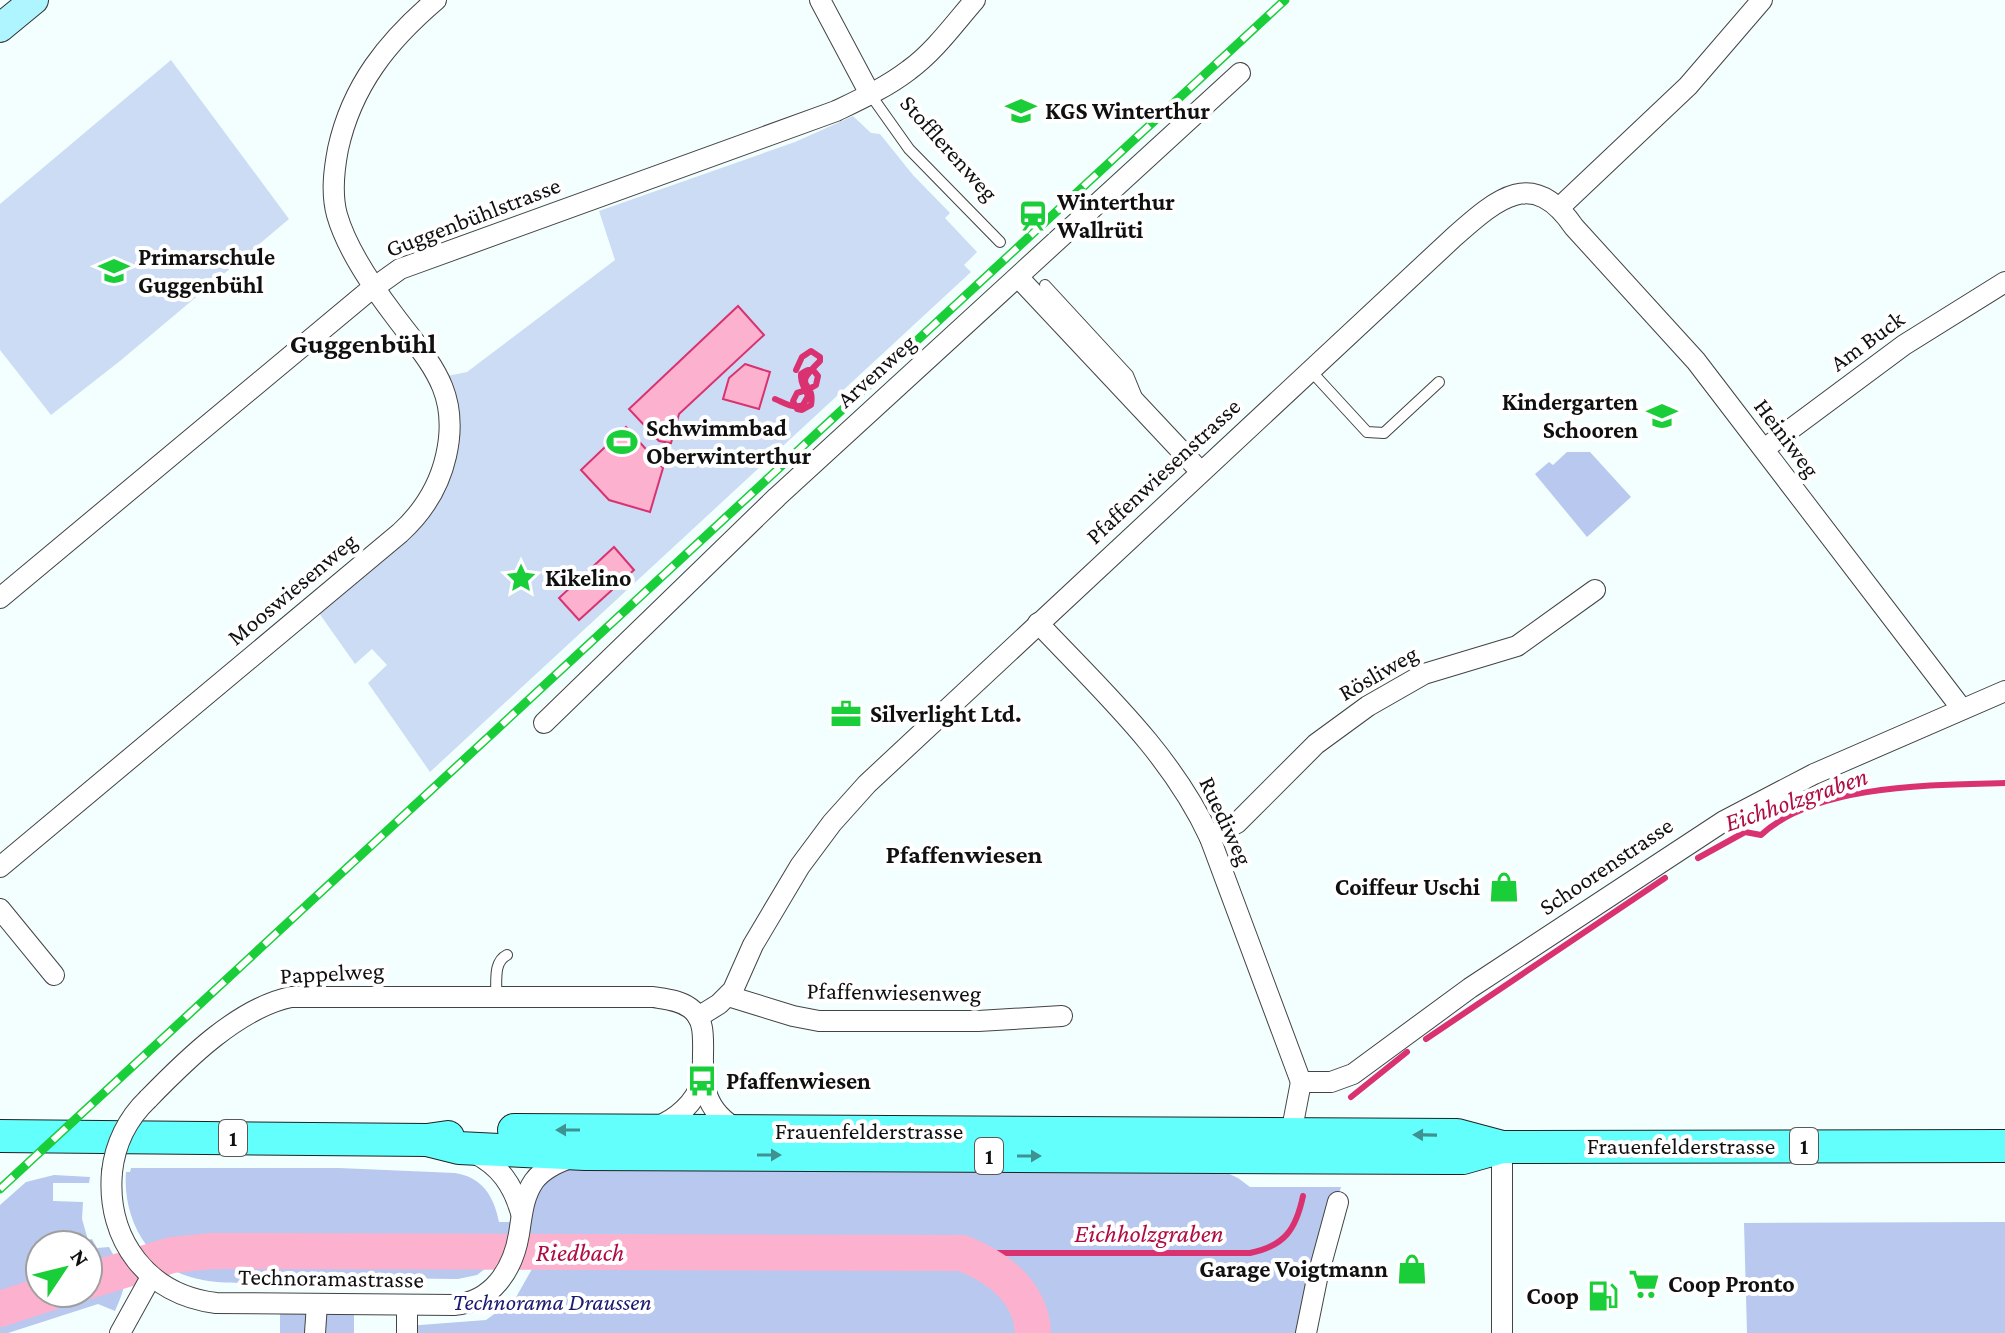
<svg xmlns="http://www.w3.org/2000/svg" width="2005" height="1333" viewBox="0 0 2005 1333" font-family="'Crimson Pro',serif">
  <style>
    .green { fill: #b8c8ee; fill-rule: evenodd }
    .pitch { fill: #cbdcf4 }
    .water { fill: #fcb2cf; stroke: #da3271; stroke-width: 2 }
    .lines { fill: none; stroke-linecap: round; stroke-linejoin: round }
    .stream { stroke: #da3271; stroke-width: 6 }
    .river { stroke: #fcb2cf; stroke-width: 36 }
    .lane-casing { stroke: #434343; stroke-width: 12 }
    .street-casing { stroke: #434343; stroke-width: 22 }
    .secondary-casing { stroke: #323232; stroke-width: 30 }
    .primary-casing { stroke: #212121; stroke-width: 34 }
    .lane { stroke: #fff; stroke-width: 10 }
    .street { stroke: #fff; stroke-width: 20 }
    .secondary { stroke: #aef5ff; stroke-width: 28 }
    .primary { stroke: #63fffd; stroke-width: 32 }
    .rail-casing { stroke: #1ace3a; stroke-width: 9 }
    .rail { stroke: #fff; stroke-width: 6; stroke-dasharray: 18; stroke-linecap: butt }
    .street-bridge-casing { stroke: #434343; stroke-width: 22; stroke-linecap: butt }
    .street-bridge { stroke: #fff; stroke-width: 20 }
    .oneway { fill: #3e9392 }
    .labels { text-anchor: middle; stroke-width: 8; stroke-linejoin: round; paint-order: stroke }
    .shield { fill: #fff; stroke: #585858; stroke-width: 2 }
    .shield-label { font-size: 22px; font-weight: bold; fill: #101010 }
    .poi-label { font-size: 24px; font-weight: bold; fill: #101010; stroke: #fff; text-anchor: start }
    .street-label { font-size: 24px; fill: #101010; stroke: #fff }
    .park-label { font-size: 24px; font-style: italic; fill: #1b196f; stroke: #fff }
    .water-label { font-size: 26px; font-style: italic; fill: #af0c43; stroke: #fff }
    .neighbourhood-label { font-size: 26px; font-weight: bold; fill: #101010; stroke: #fff }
    .quarter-label { font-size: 28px; font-weight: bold; fill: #101010; stroke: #fff }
  </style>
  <rect width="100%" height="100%" fill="#f3ffff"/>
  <g class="green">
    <path d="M 1567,452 L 1590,452 L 1631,497 L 1587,537 L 1535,474 L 1549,462 L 1553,465 Z"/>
    <path d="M 549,1167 L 1225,1172 L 1238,1178 L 1250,1187 L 1341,1187 L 1298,1333 L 407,1333 L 407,1326 L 486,1320 L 515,1299 L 532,1269 L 486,1268 L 477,1275 L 458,1279 C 414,1279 368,1275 324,1278 C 316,1279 308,1281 300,1282 C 284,1284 267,1283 251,1283 C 211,1283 173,1282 147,1246 C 131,1225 124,1198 126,1172 L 130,1172 L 131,1168 L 339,1168 L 455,1173 C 482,1177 494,1196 499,1222 L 520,1222 Z"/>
    <path d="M 54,1175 L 90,1177 L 89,1183 L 53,1183 L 53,1201 L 83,1202 L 82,1219 L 88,1240 L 92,1239 L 97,1248 L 109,1247 C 126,1278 130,1276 115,1311 L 98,1304 L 8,1333 L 0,1333 L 0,1205 L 26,1182 ZM 40,1245 L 88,1245 L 88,1293 L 40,1293 Z"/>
    <path d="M 2005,1222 L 2005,1333 L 1747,1333 L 1744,1223 Z"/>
    <path d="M 280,1303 L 354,1304 L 354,1333 L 280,1333 Z"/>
  </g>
  <g class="pitch">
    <path d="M 171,60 L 289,219 L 120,361 L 51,415 L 0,350 L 0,204 Z"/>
    <path d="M 853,116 L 871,133 L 880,134 L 913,175 L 950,213 L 945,218 L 977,252 L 964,265 L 971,272 L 430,772 L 368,683 L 387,665 L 372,649 L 355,664 L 319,613 L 432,511 L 447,376 L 467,372 L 615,260 L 599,211 L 795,142 Z"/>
  </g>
  <g class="water">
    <path d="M 738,306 L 764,335 L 679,414 L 671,443 L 659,441 L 629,409 Z"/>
    <path d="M 745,364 L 770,372 L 759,409 L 723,399 L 729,378 Z"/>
    <path d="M 626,427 L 663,468 L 650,512 L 609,500 L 581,470 Z"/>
    <path d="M 614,547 L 634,570 L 579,620 L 559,598 Z"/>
  </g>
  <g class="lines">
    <g class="stream">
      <path d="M 775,399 C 785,403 793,409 803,405 L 808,396 C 805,388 800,383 801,374 C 805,371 808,369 813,370 L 818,376 L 816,385 C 810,389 804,391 797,393 L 793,401 L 797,409 L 802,410 L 811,405 C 816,378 789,391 820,361 L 820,357 L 811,351 L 802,357 L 796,370"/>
      <path d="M 1698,858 L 1745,832 L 1761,835 C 1815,784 1934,785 2005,783"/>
      <path d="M 1426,1039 L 1665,878"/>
      <path d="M 1351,1097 L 1407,1052"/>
      <path d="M 962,1253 L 1250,1253 C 1285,1246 1296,1229 1303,1196"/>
    </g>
    <g class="river">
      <path d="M 88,1281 L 172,1255 L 212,1251 L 962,1253 C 998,1267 1031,1292 1033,1333"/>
      <path d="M 0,1309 L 49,1293"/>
    </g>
    <g class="lane-casing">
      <g id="lane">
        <path d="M 870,94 L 909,149 L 1000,242"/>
        <path d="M 1045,285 L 1128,375 L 1137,397"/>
        <path d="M 1310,370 L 1367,432 L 1384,433 L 1439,382"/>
        <path d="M 496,996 C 497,981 493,962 507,955"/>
      </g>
    </g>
    <g class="street-casing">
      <g id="street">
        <path d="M 820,0 L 870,94"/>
        <path d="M 1560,207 L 1688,86 L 1762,0"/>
        <path d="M 1018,277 L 1201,472"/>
        <path d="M 1764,449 L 1904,345 L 2005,282"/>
        <path d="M 0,598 L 365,294 L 400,269 L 836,111 C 861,99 887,87 909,70 C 935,51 954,24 975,0"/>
        <path d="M 1038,623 C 1101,690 1171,753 1210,838 L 1301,1082"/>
        <path d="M 544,723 L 777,497 L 1240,73"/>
        <path d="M 1210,838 L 1237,823 L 1316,744 L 1368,706 L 1424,674 L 1517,646 L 1595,590"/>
        <path d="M 0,867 L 400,533 C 423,512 439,487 446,456 C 461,391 429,362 394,315 C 372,286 347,250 337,215 C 331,193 334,170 338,149 C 352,85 388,41 436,0"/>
        <path d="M 0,909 L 54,975"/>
        <path d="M 728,996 L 793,1016 L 819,1021 L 978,1021 L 1062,1016"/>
        <path d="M 698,1017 L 719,1004 L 733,990 L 753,945 L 800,866 L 832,823 L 867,784 L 1455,236 C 1498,198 1533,167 1574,227 L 1696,361 L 1962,709"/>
        <path d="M 148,1099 C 186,1060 238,1008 291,997 L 653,997 C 665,999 679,1000 690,1008 C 723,1031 675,1096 739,1130"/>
        <path d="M 656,1127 C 677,1119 695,1103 702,1081"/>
        <path d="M 1291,1134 L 1301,1082 L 1331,1082 L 1353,1074 L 1470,988 L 1724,821 L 1814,774 L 2005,691"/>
        <path d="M 1502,1147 L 1502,1333"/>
        <path d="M 474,1153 C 500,1166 513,1185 521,1213"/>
        <path d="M 112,1172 C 106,1240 148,1295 216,1303 L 454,1305 C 492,1302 513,1270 519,1234 C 522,1215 523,1197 534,1181 C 543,1169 557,1163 570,1158"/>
        <path d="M 120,1333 L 151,1277"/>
        <path d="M 315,1333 L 317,1304"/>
        <path d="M 407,1333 L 407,1305"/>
        <path d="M 1306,1333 L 1317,1279 L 1338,1202"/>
      </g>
    </g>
    <g class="secondary-casing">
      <path id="secondary" d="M 0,28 L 34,0"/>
    </g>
    <g class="primary-casing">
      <g id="primary">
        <path d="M 514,1130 L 1457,1135 L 1502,1147"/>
        <path d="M 0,1136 L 427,1140 L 448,1137"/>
        <path d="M 427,1140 L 459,1148 L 585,1154 L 1448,1158 L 1463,1158 L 1502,1147 L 2005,1146"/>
      </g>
    </g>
    <use href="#lane" class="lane"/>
    <use href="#street" class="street"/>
    <use href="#secondary" class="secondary"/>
    <use href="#primary" class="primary"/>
    <g class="rail-casing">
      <path id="rail" d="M 0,1189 L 1285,0"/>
    </g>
    <use href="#rail" class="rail"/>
    <g class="street-bridge-casing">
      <path id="street-bridge" d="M 112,1172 C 115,1144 128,1118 148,1099"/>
    </g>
    <use href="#street-bridge" class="street-bridge"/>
  </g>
  <defs><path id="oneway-solid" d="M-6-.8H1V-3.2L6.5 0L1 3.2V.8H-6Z" transform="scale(2)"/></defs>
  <g class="oneway">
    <use href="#oneway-solid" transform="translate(568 1130) rotate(180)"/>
    <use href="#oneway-solid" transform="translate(1425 1135) rotate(-179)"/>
    <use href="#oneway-solid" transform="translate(769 1155)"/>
    <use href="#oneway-solid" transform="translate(1029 1156)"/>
  </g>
  <defs>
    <g id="school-bare" transform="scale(2.4)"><path d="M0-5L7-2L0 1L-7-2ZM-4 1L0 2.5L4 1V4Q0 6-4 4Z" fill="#1ace3a" stroke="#fff" stroke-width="2.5" paint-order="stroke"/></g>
    <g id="station-bare" transform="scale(2.4)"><path d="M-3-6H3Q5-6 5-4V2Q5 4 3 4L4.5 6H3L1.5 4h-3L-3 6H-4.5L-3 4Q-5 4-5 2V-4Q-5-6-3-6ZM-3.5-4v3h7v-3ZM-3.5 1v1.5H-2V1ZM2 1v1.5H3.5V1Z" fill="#1ace3a" stroke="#fff" stroke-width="2.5" paint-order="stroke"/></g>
    <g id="stadium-bare" transform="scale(2.4)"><path d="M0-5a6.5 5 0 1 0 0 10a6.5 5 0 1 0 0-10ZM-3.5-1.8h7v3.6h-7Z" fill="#1ace3a" stroke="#fff" stroke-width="2.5" paint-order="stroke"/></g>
    <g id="sight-bare" transform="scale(2.4)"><path d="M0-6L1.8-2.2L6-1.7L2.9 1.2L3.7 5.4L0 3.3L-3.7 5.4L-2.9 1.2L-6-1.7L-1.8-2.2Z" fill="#1ace3a" stroke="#fff" stroke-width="2.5" paint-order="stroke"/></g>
    <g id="office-bare" transform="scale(2.4)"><path d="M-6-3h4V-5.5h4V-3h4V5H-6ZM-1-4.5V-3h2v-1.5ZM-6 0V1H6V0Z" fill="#1ace3a" stroke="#fff" stroke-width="2.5" paint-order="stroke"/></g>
    <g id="shop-bare" transform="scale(2.4)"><path d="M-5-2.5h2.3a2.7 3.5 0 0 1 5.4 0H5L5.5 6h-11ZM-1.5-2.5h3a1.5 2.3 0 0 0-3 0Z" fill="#1ace3a" stroke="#fff" stroke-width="2.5" paint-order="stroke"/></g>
    <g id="bus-bare" transform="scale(2.4)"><path d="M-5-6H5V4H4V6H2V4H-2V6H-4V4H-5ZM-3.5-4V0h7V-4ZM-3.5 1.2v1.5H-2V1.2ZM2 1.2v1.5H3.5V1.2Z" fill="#1ace3a" stroke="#fff" stroke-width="2.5" paint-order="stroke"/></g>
    <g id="supermarket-bare" transform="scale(2.4)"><path d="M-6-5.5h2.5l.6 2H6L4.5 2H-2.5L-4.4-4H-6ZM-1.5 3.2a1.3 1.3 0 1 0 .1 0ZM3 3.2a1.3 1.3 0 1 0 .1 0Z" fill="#1ace3a" stroke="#fff" stroke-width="2.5" paint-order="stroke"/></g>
    <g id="fuel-bare" transform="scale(2.4)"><path d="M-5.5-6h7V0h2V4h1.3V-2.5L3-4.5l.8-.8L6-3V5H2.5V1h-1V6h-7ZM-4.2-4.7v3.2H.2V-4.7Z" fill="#1ace3a" stroke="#fff" stroke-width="2.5" paint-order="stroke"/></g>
  </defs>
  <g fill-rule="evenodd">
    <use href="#school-bare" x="1021" y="111"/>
    <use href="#station-bare" x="1033" y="216"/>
    <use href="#school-bare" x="114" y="271"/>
    <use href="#school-bare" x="1662" y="416"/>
    <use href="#stadium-bare" x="622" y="442"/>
    <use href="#sight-bare" x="521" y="578"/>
    <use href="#office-bare" x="846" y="714"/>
    <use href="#shop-bare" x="1504" y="887"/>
    <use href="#bus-bare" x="702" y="1081"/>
    <use href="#shop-bare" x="1412" y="1269"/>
    <use href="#supermarket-bare" x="1644" y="1284"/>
    <use href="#fuel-bare" x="1603" y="1296"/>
  </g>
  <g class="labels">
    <g class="shield">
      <rect x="219" y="1120" width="28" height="36" rx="6"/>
      <rect x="1790" y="1128" width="28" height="36" rx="6"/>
      <rect x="975" y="1138" width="28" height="36" rx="6"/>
    </g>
    <g class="shield-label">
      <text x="233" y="1146">1</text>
      <text x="1804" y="1154">1</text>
      <text x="989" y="1164">1</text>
    </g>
    <g class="poi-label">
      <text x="1045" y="119">KGS Winterthur</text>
      <text x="1057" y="210">Winterthur<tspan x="1057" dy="28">Wallrüti</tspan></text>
      <text x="138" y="265">Primarschule<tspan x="138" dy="28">Guggenbühl</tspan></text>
      <text x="1638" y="410" text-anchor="end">Kindergarten<tspan x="1638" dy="28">Schooren</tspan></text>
      <text x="646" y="436">Schwimmbad<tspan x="646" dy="28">Oberwinterthur</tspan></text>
      <text x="545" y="586">Kikelino</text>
      <text x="870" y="722">Silverlight Ltd.</text>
      <text x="1480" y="895" text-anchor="end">Coiffeur Uschi</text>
      <text x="726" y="1089">Pfaffenwiesen</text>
      <text x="1388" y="1277" text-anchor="end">Garage Voigtmann</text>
      <text x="1668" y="1292">Coop Pronto</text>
      <text x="1579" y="1304" text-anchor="end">Coop</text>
    </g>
    <g class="street-label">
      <text transform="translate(949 148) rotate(48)" y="8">Stofflerenweg</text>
      <text transform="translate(473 217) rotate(-21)" y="8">Guggenbühlstrasse</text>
      <text transform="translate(1867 341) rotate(-36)" y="8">Am Buck</text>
      <text transform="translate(876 371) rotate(-42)" y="8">Arvenweg</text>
      <text transform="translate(1787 438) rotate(53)" y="8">Heiniweg</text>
      <text transform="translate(1163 471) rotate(-43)" y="8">Pfaffenwiesenstrasse</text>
      <text transform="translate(292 589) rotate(-40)" y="8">Mooswiesenweg</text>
      <text transform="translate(1378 673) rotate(-30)" y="8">Rösliweg</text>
      <text transform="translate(1226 821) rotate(65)" y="8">Ruediweg</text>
      <text transform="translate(1606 866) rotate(-34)" y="8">Schoorenstrasse</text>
      <text transform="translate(332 973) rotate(-3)" y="8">Pappelweg</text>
      <text transform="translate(894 992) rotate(1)" y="8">Pfaffenwiesenweg</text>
      <text x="869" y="1139">Frauenfelderstrasse</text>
      <text x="1681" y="1154">Frauenfelderstrasse</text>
      <text transform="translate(331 1278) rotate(1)" y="8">Technoramastrasse</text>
    </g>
    <g class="park-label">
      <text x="552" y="1310">Technorama Draussen</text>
    </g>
    <g class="water-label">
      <text transform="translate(1796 799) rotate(-19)" y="9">Eichholzgraben</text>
      <text x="1149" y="1242">Eichholzgraben</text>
      <text x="580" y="1261">Riedbach</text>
    </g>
    <g class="neighbourhood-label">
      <text x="964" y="863">Pfaffenwiesen</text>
    </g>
    <g class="quarter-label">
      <text x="363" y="353">Guggenbühl</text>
    </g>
  </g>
  <g transform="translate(64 1269) rotate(55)"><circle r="38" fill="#ffffff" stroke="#9f9f9f" stroke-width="2"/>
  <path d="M0-6L14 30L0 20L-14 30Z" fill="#1ace3a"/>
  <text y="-12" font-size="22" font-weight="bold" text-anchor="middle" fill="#101010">N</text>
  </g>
</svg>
